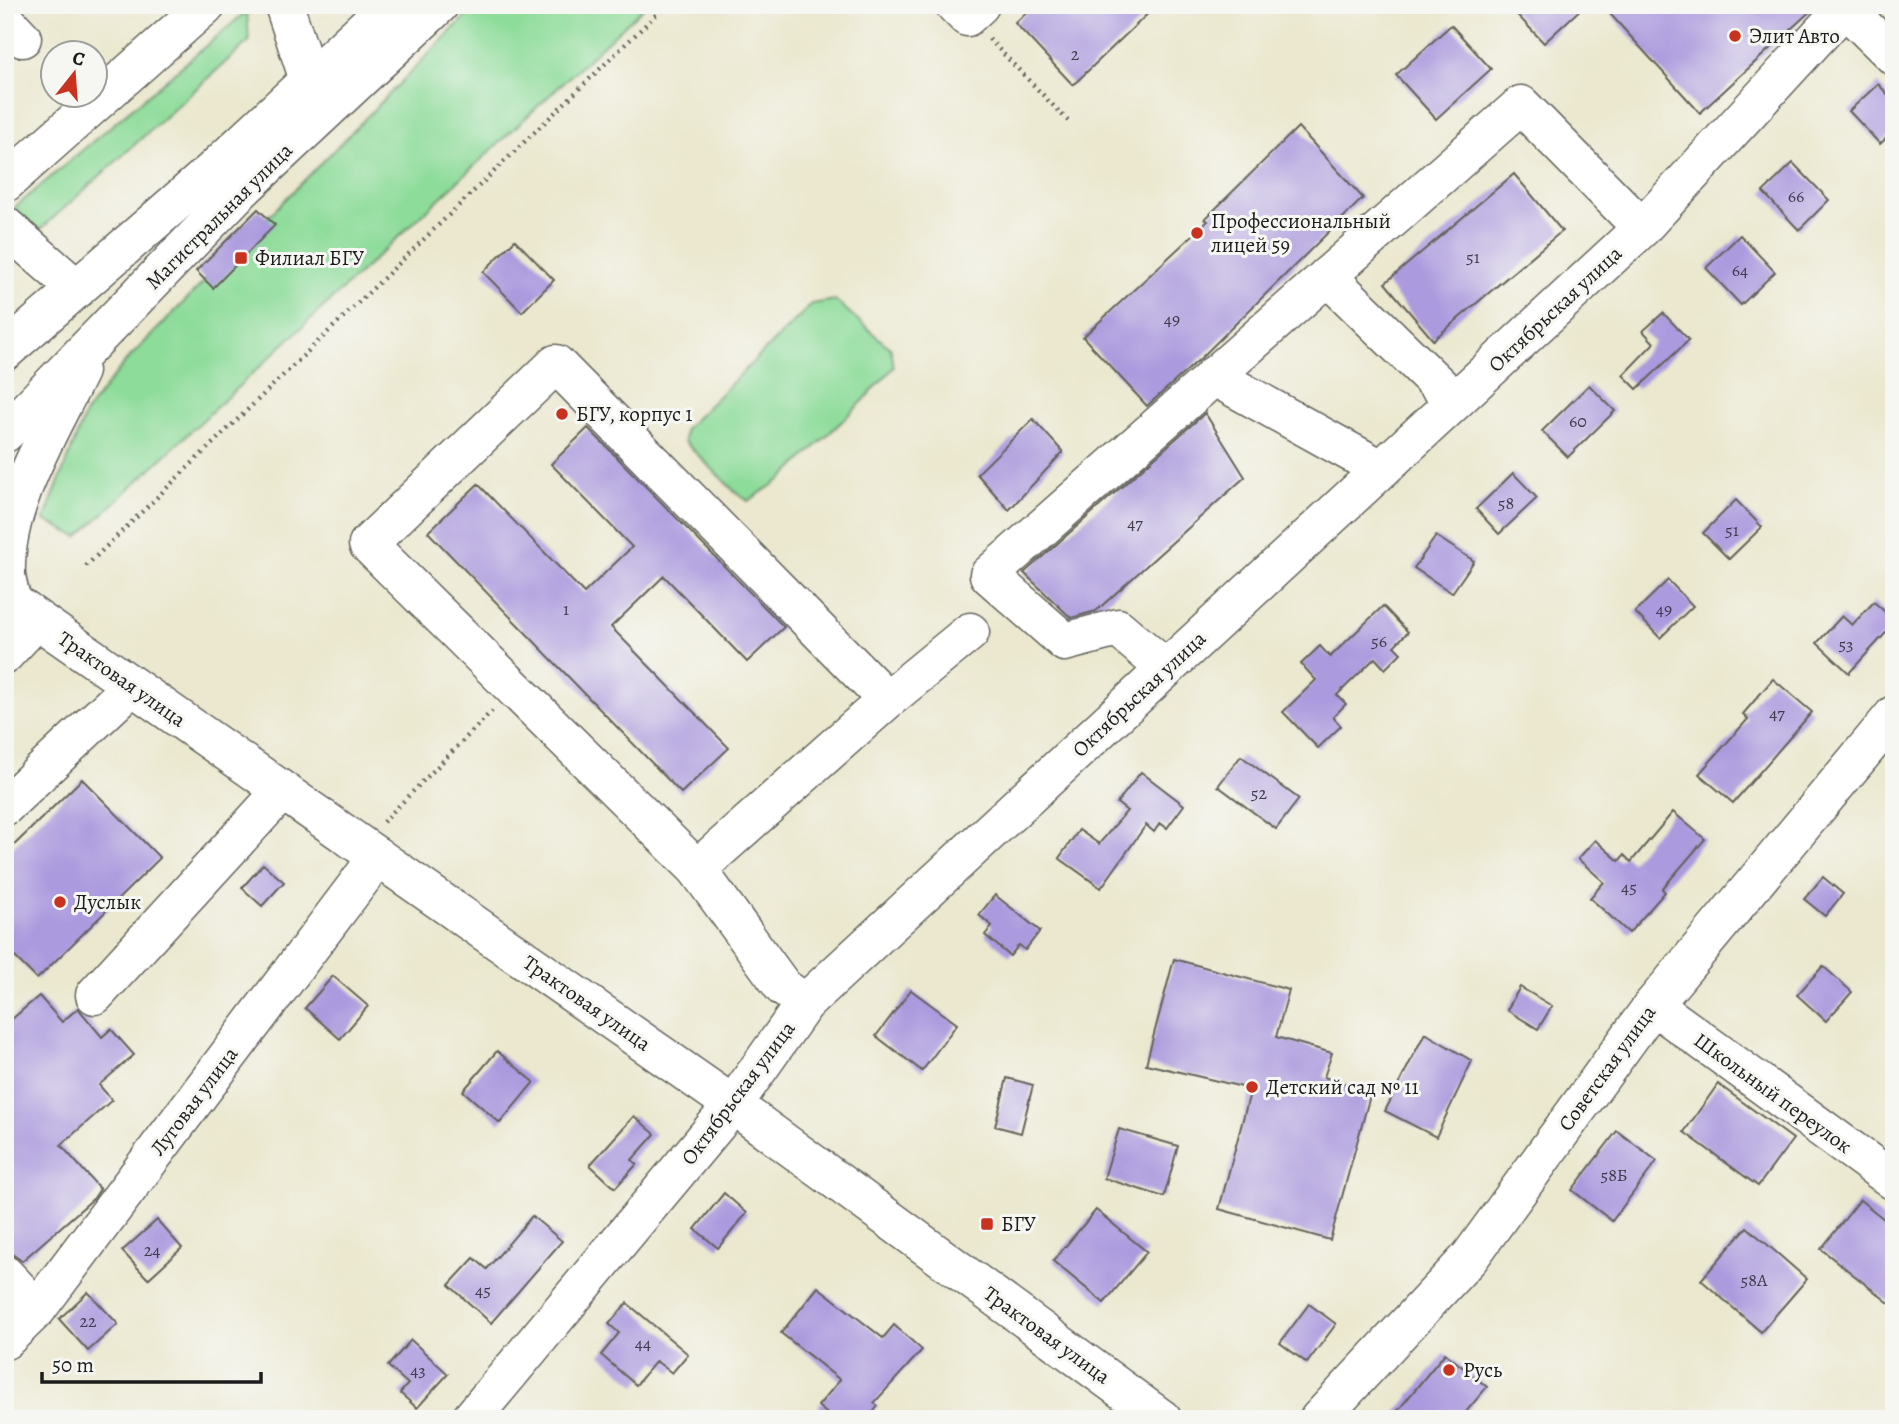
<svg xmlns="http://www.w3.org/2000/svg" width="1899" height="1424" viewBox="0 0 1899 1424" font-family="Alegreya,serif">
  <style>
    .green { fill: #8ddc9a; stroke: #547c5b; stroke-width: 2 }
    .building { fill: #ab9ade }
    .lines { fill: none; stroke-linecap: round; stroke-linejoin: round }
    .minor-casing { stroke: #64635b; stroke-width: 41 }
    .major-casing { stroke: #64635b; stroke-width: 41 }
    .path { stroke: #64635b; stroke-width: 4.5; stroke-dasharray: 2 5; stroke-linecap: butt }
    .minor { stroke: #fff; stroke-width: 38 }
    .major { stroke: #fff; stroke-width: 38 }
    .poi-dot { fill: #c8321e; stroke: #f6f6f2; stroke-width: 2.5 }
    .labels { text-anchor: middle; stroke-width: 6; stroke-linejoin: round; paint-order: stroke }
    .number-label { font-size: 18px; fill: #403c4c }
    .poi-label { font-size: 21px; fill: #1c1c1c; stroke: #f6f6f2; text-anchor: start }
    .street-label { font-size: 21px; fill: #1c1c1c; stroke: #f6f6f2 }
  </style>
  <rect width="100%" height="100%" fill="#f6f6f2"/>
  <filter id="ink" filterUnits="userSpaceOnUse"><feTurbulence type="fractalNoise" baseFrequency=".0143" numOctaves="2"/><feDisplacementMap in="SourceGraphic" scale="14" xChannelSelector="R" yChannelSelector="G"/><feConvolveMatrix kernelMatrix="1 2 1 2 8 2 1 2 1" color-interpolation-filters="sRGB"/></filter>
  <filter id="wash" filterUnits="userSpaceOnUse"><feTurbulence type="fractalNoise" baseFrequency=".00686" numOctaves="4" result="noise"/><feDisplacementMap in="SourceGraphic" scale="28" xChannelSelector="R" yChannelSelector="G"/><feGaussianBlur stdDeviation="1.57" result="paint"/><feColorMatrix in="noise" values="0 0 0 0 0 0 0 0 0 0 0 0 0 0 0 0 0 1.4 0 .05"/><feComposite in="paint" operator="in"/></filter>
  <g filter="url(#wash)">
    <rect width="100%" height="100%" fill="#ebe8cf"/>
    <g class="green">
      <path d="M 477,5 L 646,5 L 78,537 L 44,520 L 86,412 L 125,362 Z"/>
      <path d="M 247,11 L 249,41 L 40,230 L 13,209 Z"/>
      <path d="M 835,300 L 891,349 L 894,367 L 863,401 L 783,478 L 748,501 L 732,489 L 684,441 L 685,429 L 812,304 Z"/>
    </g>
    <g id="blocks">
      <g class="building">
        <path d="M 1034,5 L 1157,5 L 1073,85 L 1015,23 Z"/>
        <path d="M 1508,5 L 1585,5 L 1544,43 Z"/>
        <path d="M 1602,5 L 1817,5 L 1700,113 Z"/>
        <path d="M 1451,25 L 1491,69 L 1436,119 L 1396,75 Z"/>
        <path d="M 1878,84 L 1894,101 L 1894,131 L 1880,144 L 1849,111 Z"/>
        <path d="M 1298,127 L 1363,198 L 1202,357 L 1147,406 L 1083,337 L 1208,221 L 1205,219 Z"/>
        <path d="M 1793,163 L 1829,200 L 1799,230 L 1763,192 Z"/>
        <path d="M 1514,174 L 1562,231 L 1433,340 L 1385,283 Z"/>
        <path d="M 258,209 L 275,225 L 213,288 L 196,271 Z"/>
        <path d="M 1740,235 L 1775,272 L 1741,305 L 1706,268 Z"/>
        <path d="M 515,240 L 554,280 L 522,312 L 483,272 Z"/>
        <path d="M 1663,313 L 1689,340 L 1637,389 L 1623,375 L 1654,343 L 1643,331 Z"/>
        <path d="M 1589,385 L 1615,411 L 1568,457 L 1542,431 Z"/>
        <path d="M 1205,413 L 1245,477 L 1096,611 L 1071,618 L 1024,573 Z"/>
        <path d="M 1033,419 L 1063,452 L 1009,510 L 977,474 Z"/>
        <path d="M 588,428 L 784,627 L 747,662 L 664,576 L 611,627 L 729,748 L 681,793 L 428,532 L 478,484 L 584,593 L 632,547 L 551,464 Z"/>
        <path d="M 1513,473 L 1537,498 L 1499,534 L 1476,509 Z"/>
        <path d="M 1736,500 L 1762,527 L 1729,559 L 1703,533 Z"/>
        <path d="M 1436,536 L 1474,561 L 1452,593 L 1414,568 Z"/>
        <path d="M 1668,580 L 1693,606 L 1660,638 L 1635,612 Z"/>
        <path d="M 1874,602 L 1894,620 L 1894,624 L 1849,673 L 1817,643 L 1842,616 L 1852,625 Z"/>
        <path d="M 1383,606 L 1408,632 L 1394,646 L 1401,653 L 1385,669 L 1375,658 L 1337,695 L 1346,704 L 1333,717 L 1341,726 L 1318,748 L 1283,712 L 1316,680 L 1301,664 L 1320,646 L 1330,657 Z"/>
        <path d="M 1773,679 L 1812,712 L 1733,803 L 1699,774 L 1748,719 L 1743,714 Z"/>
        <path d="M 1241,756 L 1299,799 L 1276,829 L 1218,786 Z"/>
        <path d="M 1141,772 L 1184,805 L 1167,828 L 1160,823 L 1154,832 L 1146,825 L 1101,888 L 1059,858 L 1079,830 L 1099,844 L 1127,811 L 1117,803 Z"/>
        <path d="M 82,779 L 160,858 L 37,979 L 5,947 L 5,854 Z"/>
        <path d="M 1673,812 L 1705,839 L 1662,889 L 1665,892 L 1629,933 L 1590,898 L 1604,882 L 1578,859 L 1595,840 L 1619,861 L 1624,855 L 1631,862 Z"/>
        <path d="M 263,864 L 284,882 L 262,906 L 242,888 Z"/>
        <path d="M 1823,877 L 1843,894 L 1825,916 L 1804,899 Z"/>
        <path d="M 995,895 L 1040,931 L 1025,950 L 1019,945 L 1010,956 L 985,935 L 992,926 L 979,915 Z"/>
        <path d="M 1174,959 L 1289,990 L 1276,1037 L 1332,1053 L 1324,1077 L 1371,1092 L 1330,1240 L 1219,1209 L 1251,1089 L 1146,1064 Z"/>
        <path d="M 1823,966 L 1852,992 L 1826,1021 L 1797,995 Z"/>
        <path d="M 333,976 L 368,1006 L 340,1039 L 305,1008 Z"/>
        <path d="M 1520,987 L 1552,1006 L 1538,1029 L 1507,1010 Z"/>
        <path d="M 911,990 L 957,1024 L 922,1071 L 876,1036 Z"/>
        <path d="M 39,996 L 62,1022 L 78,1008 L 102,1037 L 111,1029 L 134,1055 L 99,1085 L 112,1100 L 61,1145 L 100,1189 L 94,1198 L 22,1261 L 5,1249 L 5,1025 Z"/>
        <path d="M 1425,1033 L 1472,1061 L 1436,1137 L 1385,1111 Z"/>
        <path d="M 497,1051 L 534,1082 L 500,1123 L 463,1091 Z"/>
        <path d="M 1007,1078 L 1033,1085 L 1021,1133 L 995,1126 Z"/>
        <path d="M 1718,1084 L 1793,1139 L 1758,1186 L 1684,1132 Z"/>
        <path d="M 634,1116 L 655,1134 L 632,1160 L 637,1164 L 615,1188 L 590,1165 Z"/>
        <path d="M 1119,1129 L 1178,1146 L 1164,1197 L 1104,1178 Z"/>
        <path d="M 1617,1131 L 1657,1161 L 1612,1221 L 1572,1190 Z"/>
        <path d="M 724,1193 L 747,1213 L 718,1248 L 695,1229 Z"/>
        <path d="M 1860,1200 L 1894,1227 L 1894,1307 L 1821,1249 Z"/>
        <path d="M 1096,1210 L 1147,1252 L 1104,1303 L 1053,1261 Z"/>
        <path d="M 532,1216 L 562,1241 L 491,1323 L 449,1285 L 474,1258 L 487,1269 Z"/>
        <path d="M 157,1220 L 182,1248 L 148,1279 L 122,1251 Z"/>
        <path d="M 1747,1227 L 1807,1279 L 1761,1332 L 1701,1280 Z"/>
        <path d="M 818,1287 L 883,1338 L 894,1325 L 922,1350 L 874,1403 L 878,1406 L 868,1419 L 833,1419 L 818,1406 L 840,1380 L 781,1333 Z"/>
        <path d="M 88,1292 L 118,1324 L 88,1351 L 59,1319 Z"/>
        <path d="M 627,1303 L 688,1354 L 672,1373 L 656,1361 L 636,1385 L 601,1355 L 619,1333 L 609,1324 Z"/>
        <path d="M 1309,1304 L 1336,1324 L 1307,1363 L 1280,1343 Z"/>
        <path d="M 411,1340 L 448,1374 L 417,1408 L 400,1393 L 408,1384 L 388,1366 Z"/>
        <path d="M 1445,1353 L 1487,1387 L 1460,1419 L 1391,1419 Z"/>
      </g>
    </g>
  </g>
  <g filter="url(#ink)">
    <use href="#blocks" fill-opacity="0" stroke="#64635b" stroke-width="2"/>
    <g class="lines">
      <g class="minor-casing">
        <g id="minor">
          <path d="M 284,5 L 309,80"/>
          <path d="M 955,5 L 967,17 L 980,5"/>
          <path d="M 1845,8 L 1894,56"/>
          <path d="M 5,20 L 22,38"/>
          <path d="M 5,183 L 206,5"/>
          <path d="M 5,226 L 77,289"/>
          <path d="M 1327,276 L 1455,401"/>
          <path d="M 1213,376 L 1381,469"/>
          <path d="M 5,654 L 37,620"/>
          <path d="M 1166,669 L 1118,628 L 1065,642 L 989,575 L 1521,105 L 1642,228"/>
          <path d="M 5,806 L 132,686"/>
          <path d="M 697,869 L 887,700 L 970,632"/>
          <path d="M 95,995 L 282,791"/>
          <path d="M 805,1003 L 783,987 L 697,869 L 368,544 L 556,364 L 887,700"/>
          <path d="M 1653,1005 L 1894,1181"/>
          <path d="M 5,1275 L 37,1309"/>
          <path d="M 5,1340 L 37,1309 L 378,857"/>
          <path d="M 471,1419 L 733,1105 L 805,1003 L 1642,228 L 1847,5"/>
          <path d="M 1319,1419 L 1470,1257 L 1653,1005 L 1894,715"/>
        </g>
      </g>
      <g class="major-casing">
        <g id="major">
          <path d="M 5,351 L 212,171 L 389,5"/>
          <path d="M 5,433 L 235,196 L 439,5"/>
          <path d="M 5,597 L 733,1105 L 1162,1419"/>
          <path d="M 5,601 L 12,602 C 10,593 7,584 6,575 C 3,506 50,432 79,371"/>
        </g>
      </g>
      <g class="path">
        <path d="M 907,5 L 924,8"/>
        <path d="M 989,39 L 1070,123"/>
        <path d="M 86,566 L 666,5"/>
        <path d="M 383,822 L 492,711"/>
      </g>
      <use href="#minor" class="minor"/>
      <use href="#major" class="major"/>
    </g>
  </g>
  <g class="poi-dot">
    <circle cx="1735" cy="36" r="7"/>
    <circle cx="1197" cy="233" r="7"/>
    <rect x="234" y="251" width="14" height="14" rx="3.5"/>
    <circle cx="562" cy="414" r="7"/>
    <circle cx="60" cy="902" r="7"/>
    <circle cx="1252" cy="1087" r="7"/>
    <rect x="980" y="1217" width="14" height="14" rx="3.5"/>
    <circle cx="1449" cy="1370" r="7"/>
  </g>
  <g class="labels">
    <g class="number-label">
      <text x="1075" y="60">2</text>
      <text x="1796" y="202">66</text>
      <text x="1473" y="263">51</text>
      <text x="1740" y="276">64</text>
      <text x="1172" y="325">49</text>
      <text x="1578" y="427">60</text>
      <text x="1506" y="509">58</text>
      <text x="1135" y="529">47</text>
      <text x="1732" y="536">51</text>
      <text x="566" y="615">1</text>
      <text x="1664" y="615">49</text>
      <text x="1379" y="647">56</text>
      <text x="1846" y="650">53</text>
      <text x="1777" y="719">47</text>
      <text x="1259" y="799">52</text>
      <text x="1629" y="893">45</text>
      <text x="1614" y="1181">58Б</text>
      <text x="152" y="1256">24</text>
      <text x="1754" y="1286">58А</text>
      <text x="483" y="1296">45</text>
      <text x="88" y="1327">22</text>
      <text x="643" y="1349">44</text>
      <text x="418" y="1376">43</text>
    </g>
    <g class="poi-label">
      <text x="1749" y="43">Элит Авто</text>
      <text x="1211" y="228">Профессиональный<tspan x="1211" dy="24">лицей 59</tspan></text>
      <text x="255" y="265">Филиал БГУ</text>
      <text x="576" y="421">БГУ, корпус 1</text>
      <text x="74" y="909">Дуслык</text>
      <text x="1266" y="1094">Детский сад № 11</text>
      <text x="1001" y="1231">БГУ</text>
      <text x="1463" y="1377">Русь</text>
    </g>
    <g class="street-label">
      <text transform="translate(219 216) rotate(-45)" y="7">Магистральная улица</text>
      <text transform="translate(1555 309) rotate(-43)" y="7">Октябрьская улица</text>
      <text transform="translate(122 679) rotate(35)" y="7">Трактовая улица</text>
      <text transform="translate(1139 694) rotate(-43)" y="7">Октябрьская улица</text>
      <text transform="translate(587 1003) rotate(35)" y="7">Трактовая улица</text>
      <text transform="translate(1607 1068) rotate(-54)" y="7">Советская улица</text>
      <text transform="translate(738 1093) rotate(-53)" y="7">Октябрьская улица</text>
      <text transform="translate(1773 1093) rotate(36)" y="7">Школьный переулок</text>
      <text transform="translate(194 1101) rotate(-53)" y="7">Луговая улица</text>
      <text transform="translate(1047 1335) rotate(36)" y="7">Трактовая улица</text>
    </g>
  </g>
  <rect width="1899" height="1424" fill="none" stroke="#f6f6f2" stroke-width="28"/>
  <g transform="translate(74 74) rotate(17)"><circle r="33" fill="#f6f6f2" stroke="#9f9f9c" stroke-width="2"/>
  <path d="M0-5L12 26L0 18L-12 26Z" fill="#c8321e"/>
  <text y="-10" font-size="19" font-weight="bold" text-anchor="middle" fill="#1c1c1c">С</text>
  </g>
  <path d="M42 1372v10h219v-10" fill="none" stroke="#1c1c1c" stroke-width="3.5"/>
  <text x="52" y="1372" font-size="21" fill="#1c1c1c" stroke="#f6f6f2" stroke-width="5" paint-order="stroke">50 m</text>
</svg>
